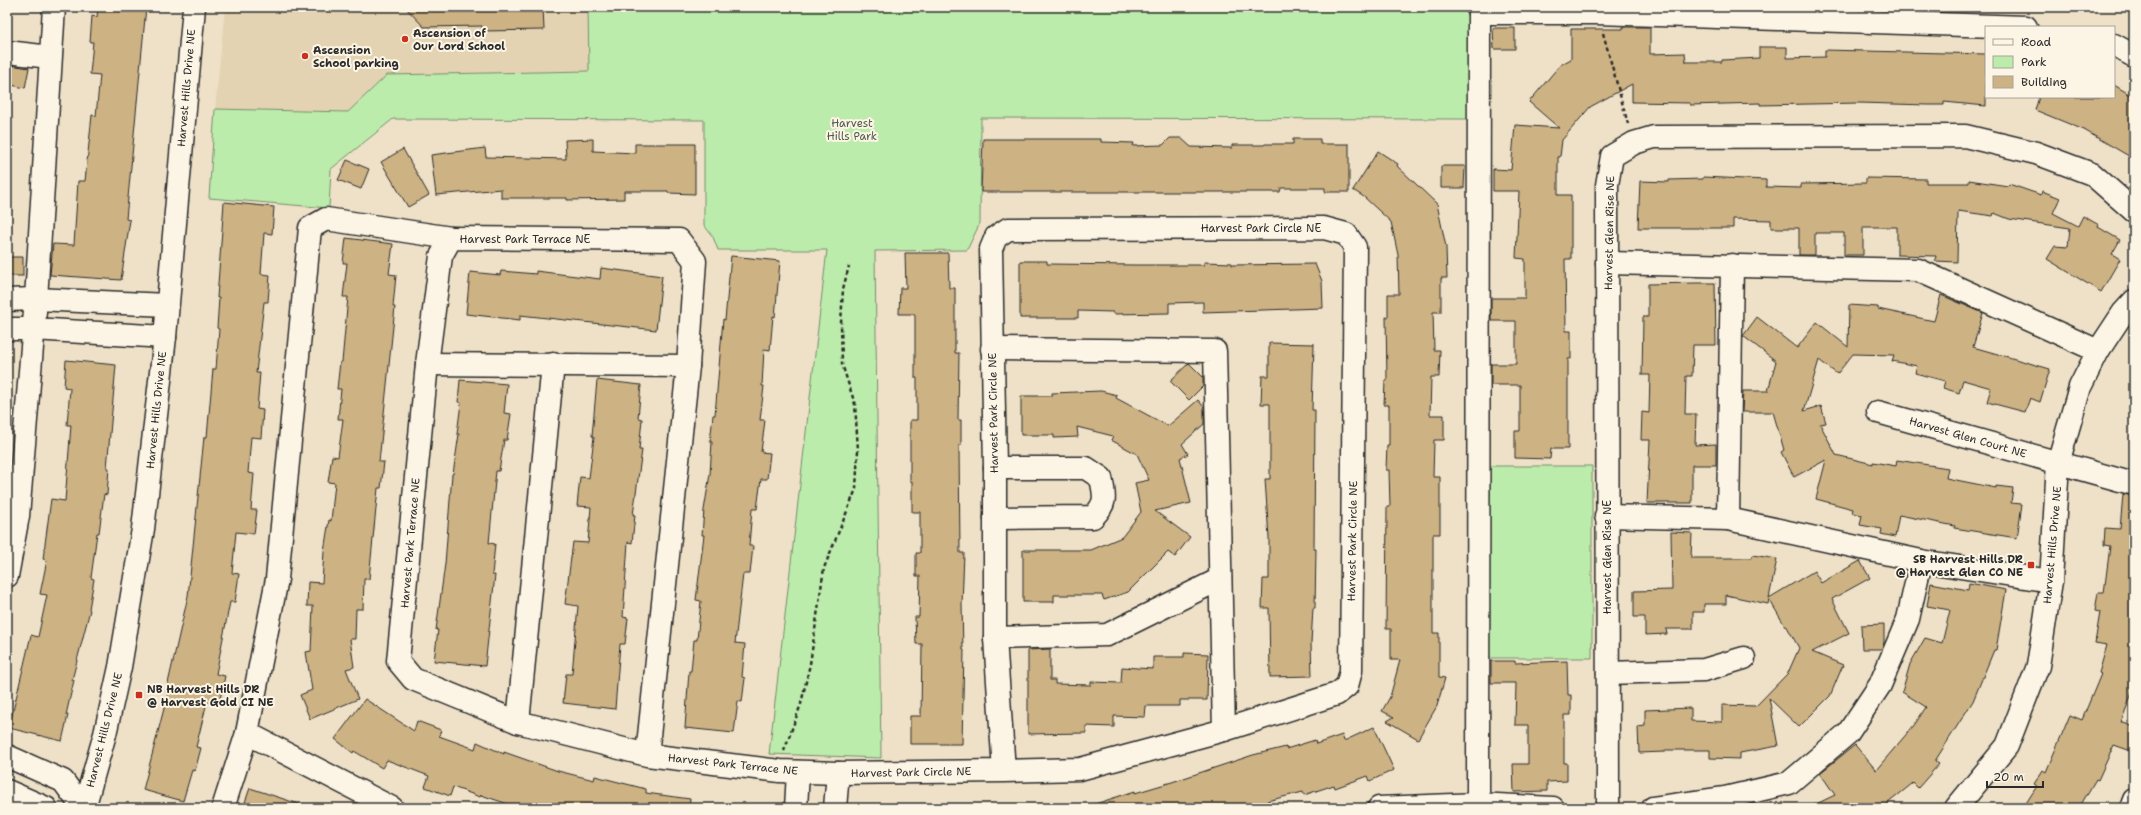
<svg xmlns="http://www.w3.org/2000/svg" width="2141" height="815" viewBox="0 0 2141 815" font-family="'Shantell Sans',sans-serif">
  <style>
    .built { fill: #e4d3b3 }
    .green { fill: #bcecab; stroke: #748c6b }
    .building { fill: #cdb283; stroke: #2b2b2b }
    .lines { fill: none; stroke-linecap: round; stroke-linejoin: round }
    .minor-casing { stroke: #2b2b2b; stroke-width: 25 }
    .path { stroke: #2b2b2b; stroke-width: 2.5; stroke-dasharray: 4 3; stroke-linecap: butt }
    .minor { stroke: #fcf5e5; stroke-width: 22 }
    .poi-dot { fill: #c8321e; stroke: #fcf5e5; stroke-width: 1.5 }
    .labels { text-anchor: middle; stroke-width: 4; stroke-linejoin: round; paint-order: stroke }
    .poi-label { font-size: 11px; font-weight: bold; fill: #2b2b2b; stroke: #fcf5e5; text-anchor: start }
    .street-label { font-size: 11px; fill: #2b2b2b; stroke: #fcf5e5 }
    .park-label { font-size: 11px; fill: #4f5b4b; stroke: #fcf5e5 }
  </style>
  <rect width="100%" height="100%" fill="#eee1c8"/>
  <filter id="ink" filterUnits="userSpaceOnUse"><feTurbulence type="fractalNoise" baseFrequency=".025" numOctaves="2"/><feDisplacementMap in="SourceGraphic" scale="8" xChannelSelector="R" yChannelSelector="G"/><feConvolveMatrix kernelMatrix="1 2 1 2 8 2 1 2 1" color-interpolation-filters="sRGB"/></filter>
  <g filter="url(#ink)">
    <path class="built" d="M 225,7 L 588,7 L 589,71 L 387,75 L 349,112 L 215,109 Z"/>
    <g class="green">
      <path d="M 588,7 L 1469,7 L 1468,119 L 981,118 L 980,223 L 967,250 L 875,251 L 881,758 L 769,754 L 827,250 L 718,250 L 713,237 L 704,225 L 704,120 L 393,119 L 331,169 L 329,208 L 209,198 L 215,109 L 348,112 L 387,75 L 589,71 Z"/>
      <path d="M 1488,466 L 1592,466 L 1592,658 L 1489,658 Z"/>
    </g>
    <g class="building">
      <path d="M 98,7 L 146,7 L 126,219 L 130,220 L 121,280 L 50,275 L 53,244 L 74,245 L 78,181 L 85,181 L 92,115 L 96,116 L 100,75 L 90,74 L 93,42 L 90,42 L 92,16 L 97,17 Z"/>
      <path d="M 405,7 L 543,7 L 544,30 L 482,31 L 482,26 L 424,27 Z"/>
      <path d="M 1623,27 L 1650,27 L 1650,54 L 1685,53 L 1686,62 L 1722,62 L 1722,60 L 1759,58 L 1759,47 L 1787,47 L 1787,58 L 1825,57 L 1825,50 L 1986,54 L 1986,106 L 1944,102 L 1944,105 L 1927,105 L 1859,103 L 1760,105 L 1760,103 L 1690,105 L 1690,103 L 1632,102 L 1632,84 L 1590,107 L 1562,140 L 1560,157 L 1558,157 L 1558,195 L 1571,195 L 1571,259 L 1565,259 L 1566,331 L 1571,331 L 1571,359 L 1568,359 L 1568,449 L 1551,449 L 1550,459 L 1515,458 L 1515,431 L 1520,431 L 1520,385 L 1491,385 L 1491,364 L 1516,364 L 1516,321 L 1491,321 L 1491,298 L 1525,298 L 1525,259 L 1516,258 L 1519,191 L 1493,191 L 1493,169 L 1511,170 L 1515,125 L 1559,128 L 1529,102 L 1560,65 L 1571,59 L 1571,29 L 1623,29 Z"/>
      <path d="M 1493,28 L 1515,28 L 1515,49 L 1494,49 Z"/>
      <path d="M 10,65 L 29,68 L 25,88 L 7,84 Z"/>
      <path d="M 2114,85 L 2134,97 L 2134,159 L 2084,130 L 2035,110 L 2039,97 L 2114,97 Z"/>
      <path d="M 1170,138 L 1181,138 L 1191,147 L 1232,148 L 1232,145 L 1264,145 L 1265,144 L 1293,144 L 1293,139 L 1320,139 L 1320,144 L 1349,144 L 1349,192 L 1325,192 L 1325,188 L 1281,188 L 1280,192 L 981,192 L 983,139 L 1101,139 L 1101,142 L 1134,143 L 1133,146 L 1163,145 Z"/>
      <path d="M 593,139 L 593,151 L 635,153 L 635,144 L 695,144 L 695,194 L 668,193 L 668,191 L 624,191 L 624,199 L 567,200 L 567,198 L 501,198 L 501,189 L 436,195 L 431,155 L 485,148 L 486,157 L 566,159 L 565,140 Z"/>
      <path d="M 403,149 L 429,195 L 408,207 L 381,162 Z"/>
      <path d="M 1378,151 L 1398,164 L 1397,166 L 1437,204 L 1446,247 L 1447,278 L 1441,278 L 1441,312 L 1433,312 L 1434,350 L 1440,350 L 1439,377 L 1431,377 L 1430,415 L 1444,415 L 1444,440 L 1434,440 L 1433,477 L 1440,477 L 1440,534 L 1433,534 L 1433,633 L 1439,633 L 1439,677 L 1445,678 L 1437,706 L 1418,739 L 1387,721 L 1394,717 L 1382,711 L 1390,697 L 1400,660 L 1391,660 L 1391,629 L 1386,629 L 1387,507 L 1390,507 L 1389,470 L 1386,470 L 1387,445 L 1389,445 L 1389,405 L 1384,405 L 1385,381 L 1387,381 L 1386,317 L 1388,317 L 1388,294 L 1399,294 L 1398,255 L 1391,222 L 1364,197 L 1353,190 Z"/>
      <path d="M 347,160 L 369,169 L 361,189 L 338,180 Z"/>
      <path d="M 1441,166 L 1465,166 L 1464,188 L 1441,188 Z"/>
      <path d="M 1703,177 L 1766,180 L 1766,187 L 1801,188 L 1801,184 L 1866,183 L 1866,178 L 1926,179 L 1926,183 L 1969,183 L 1969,180 L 2008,186 L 2009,184 L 2041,195 L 2042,191 L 2060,198 L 2053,213 L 2078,226 L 2083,216 L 2099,225 L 2098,227 L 2120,240 L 2112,254 L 2120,259 L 2101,292 L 2047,259 L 2055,246 L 2068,247 L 2070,228 L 2009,219 L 1994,213 L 1993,216 L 1958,211 L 1957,262 L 1935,261 L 1936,256 L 1897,255 L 1897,227 L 1863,227 L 1863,255 L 1844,255 L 1844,233 L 1815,233 L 1815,255 L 1799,255 L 1799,228 L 1771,228 L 1771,220 L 1733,219 L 1733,228 L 1638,228 L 1640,181 L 1669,182 L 1669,180 L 1703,179 Z"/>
      <path d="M 224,202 L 274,207 L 272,234 L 264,233 L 261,274 L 270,275 L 268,302 L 264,302 L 256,373 L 260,373 L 257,409 L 263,410 L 261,438 L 251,437 L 248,473 L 254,474 L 251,510 L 257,510 L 254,534 L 236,532 L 232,573 L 239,574 L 235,602 L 230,602 L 216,674 L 225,676 L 219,704 L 207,702 L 196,747 L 201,748 L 195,771 L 192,770 L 183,801 L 143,790 L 168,693 L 166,692 L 188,596 L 204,437 L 207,437 L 213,369 L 216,369 L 219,329 L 217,328 L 219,298 L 217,298 Z"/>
      <path d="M 346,238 L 393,244 L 389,274 L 396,275 L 393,307 L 395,307 L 379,462 L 384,462 L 381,488 L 378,488 L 369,579 L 364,579 L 363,609 L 356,609 L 355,639 L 350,639 L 354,667 L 346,669 L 358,699 L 310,719 L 300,695 L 312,690 L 306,652 L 311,651 L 313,606 L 307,606 L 308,582 L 322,583 L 324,551 L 329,520 L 331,521 L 335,483 L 328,482 L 332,456 L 338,457 L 343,419 L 338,419 L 341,389 L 337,389 L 340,362 L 342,362 L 348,297 L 343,297 L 347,263 L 343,263 Z"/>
      <path d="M 905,253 L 948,253 L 949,288 L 955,288 L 955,353 L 959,353 L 958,420 L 961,420 L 961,445 L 959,445 L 960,553 L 964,553 L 962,605 L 963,650 L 964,650 L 962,744 L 910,744 L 910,716 L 921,716 L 922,644 L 916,644 L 915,617 L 919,617 L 920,576 L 916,576 L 916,553 L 920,553 L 920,512 L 912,512 L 912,481 L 910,481 L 910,420 L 917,420 L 917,378 L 915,378 L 915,314 L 899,314 L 900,288 L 906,288 Z"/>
      <path d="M 731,256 L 780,261 L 775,317 L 773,316 L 770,350 L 764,349 L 762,386 L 764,386 L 760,420 L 765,420 L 761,452 L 770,453 L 767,479 L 761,479 L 757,509 L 752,509 L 749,546 L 753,546 L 750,574 L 743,574 L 735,643 L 745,644 L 742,677 L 745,678 L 742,702 L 738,701 L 734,733 L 685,728 L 689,671 L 691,671 L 694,640 L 697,640 L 701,601 L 696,600 L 704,535 L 702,535 L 704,510 L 710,474 L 712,442 L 710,442 L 713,415 L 715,415 L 723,319 L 725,320 Z"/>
      <rect x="7" y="257" width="16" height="19"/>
      <path d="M 1020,261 L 1047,261 L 1047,264 L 1136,265 L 1204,265 L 1204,262 L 1232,263 L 1232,265 L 1315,264 L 1322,281 L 1323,308 L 1203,312 L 1203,302 L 1169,303 L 1169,313 L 1113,314 L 1113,312 L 1078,311 L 1078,318 L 1020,318 Z"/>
      <path d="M 601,268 L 662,276 L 656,330 L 520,315 L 520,320 L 466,314 L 470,272 L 500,275 L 501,271 L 536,274 L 536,271 L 600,279 Z"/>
      <path d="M 1696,283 L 1715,283 L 1716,345 L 1693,345 L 1692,376 L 1686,376 L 1685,414 L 1696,414 L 1695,445 L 1716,444 L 1716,465 L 1692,465 L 1692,503 L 1647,503 L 1650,440 L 1641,440 L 1642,412 L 1649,413 L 1650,375 L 1642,375 L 1643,317 L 1648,317 L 1648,284 Z"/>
      <path d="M 1941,295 L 1983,313 L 1973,347 L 2050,369 L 2040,402 L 2030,398 L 2025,412 L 1987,402 L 1991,388 L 1963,380 L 1959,393 L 1943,388 L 1945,381 L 1915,373 L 1917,366 L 1892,361 L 1894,355 L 1853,354 L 1837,374 L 1819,360 L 1804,411 L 1821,406 L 1826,423 L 1820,424 L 1836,455 L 1873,464 L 1873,462 L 1896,466 L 1897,460 L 1948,468 L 1946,478 L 1996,488 L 1996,486 L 2013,488 L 2011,503 L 2022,504 L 2017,538 L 1954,528 L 1955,526 L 1899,515 L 1895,537 L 1881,534 L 1882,529 L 1860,525 L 1862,515 L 1852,513 L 1853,509 L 1816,499 L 1826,460 L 1794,477 L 1781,452 L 1784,450 L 1773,412 L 1742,412 L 1743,391 L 1768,391 L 1776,361 L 1743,336 L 1757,317 L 1797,348 L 1817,322 L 1848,347 L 1849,305 L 1878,307 L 1878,309 L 1934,321 Z"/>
      <path d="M 1269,343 L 1314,344 L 1312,410 L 1315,410 L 1314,549 L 1316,549 L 1315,608 L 1313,608 L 1311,643 L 1312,676 L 1270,677 L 1269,608 L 1262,608 L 1263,579 L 1269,579 L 1269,538 L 1265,479 L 1270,479 L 1270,404 L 1261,404 L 1262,376 L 1269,376 Z"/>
      <path d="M 66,360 L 116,365 L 107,468 L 109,468 L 107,495 L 104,494 L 99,533 L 97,533 L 91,578 L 94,579 L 89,609 L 90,610 L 72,680 L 74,680 L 66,715 L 68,715 L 62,741 L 9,728 L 31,635 L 38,637 L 47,595 L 40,594 L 47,560 L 43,559 L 51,499 L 65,501 L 71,425 L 67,425 L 70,388 L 64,387 Z"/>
      <path d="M 1189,363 L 1203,377 L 1203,386 L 1189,400 L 1170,381 Z"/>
      <path d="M 460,380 L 507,384 L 504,413 L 511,414 L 507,440 L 504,440 L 499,471 L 496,471 L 492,512 L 489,543 L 495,544 L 492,575 L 495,575 L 485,666 L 434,661 L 438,630 L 436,630 L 445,564 L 452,474 L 453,474 L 459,434 L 457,434 L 461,403 L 458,402 Z"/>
      <path d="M 597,380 L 641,385 L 638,418 L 642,419 L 639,450 L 642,450 L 633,515 L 635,515 L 632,543 L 628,542 L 623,617 L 628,618 L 625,644 L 620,644 L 615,709 L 563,703 L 566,674 L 572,674 L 578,606 L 565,604 L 573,542 L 588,543 L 591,507 L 577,506 L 580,477 L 589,478 L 594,437 L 592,436 Z"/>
      <path d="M 1101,391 L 1117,395 L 1116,398 L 1168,426 L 1198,400 L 1204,407 L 1204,424 L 1182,444 L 1188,454 L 1180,458 L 1191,503 L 1155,511 L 1190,537 L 1175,557 L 1168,552 L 1128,592 L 1104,600 L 1102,595 L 1054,595 L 1054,602 L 1023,602 L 1023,550 L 1091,550 L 1122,537 L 1141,512 L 1135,483 L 1149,480 L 1137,454 L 1111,440 L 1113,436 L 1077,427 L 1078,437 L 1054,438 L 1054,435 L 1021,435 L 1021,396 L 1052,396 L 1052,393 Z"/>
      <path d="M 2123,494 L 2134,496 L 2134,688 L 2121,722 L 2134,727 L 2134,752 L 2114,745 L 2098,780 L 2096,779 L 2079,808 L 2023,808 L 2037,786 L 2034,784 L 2043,770 L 2046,772 L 2070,715 L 2082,720 L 2101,674 L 2099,673 L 2107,645 L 2095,643 L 2100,612 L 2095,611 L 2098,593 L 2104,593 L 2110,546 L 2104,545 L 2105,528 L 2120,529 Z"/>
      <path d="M 1671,532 L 1692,533 L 1691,558 L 1752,558 L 1753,555 L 1777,559 L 1769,598 L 1814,571 L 1821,583 L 1860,561 L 1870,578 L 1832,599 L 1849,633 L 1812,652 L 1843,665 L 1830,696 L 1799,727 L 1769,698 L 1778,746 L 1740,753 L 1740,759 L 1710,758 L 1710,750 L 1665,750 L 1665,752 L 1639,753 L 1638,727 L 1645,726 L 1645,710 L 1691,708 L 1691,721 L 1722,722 L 1722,705 L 1756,706 L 1788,673 L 1799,648 L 1786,625 L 1785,626 L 1769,599 L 1768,604 L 1726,595 L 1726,604 L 1704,604 L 1704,612 L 1693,612 L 1693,629 L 1666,629 L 1667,634 L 1645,635 L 1645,617 L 1634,617 L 1634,591 L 1672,590 Z"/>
      <path d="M 1931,583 L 1968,590 L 1969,583 L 2006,590 L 1996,650 L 1994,650 L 1973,701 L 1935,761 L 1939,764 L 1918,788 L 1913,783 L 1882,808 L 1808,808 L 1835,795 L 1820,773 L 1855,745 L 1876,770 L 1915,724 L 1926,707 L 1902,692 L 1910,664 L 1925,638 L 1942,643 L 1950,610 L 1927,606 Z"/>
      <path d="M 1884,624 L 1884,642 L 1882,649 L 1862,649 L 1861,625 Z"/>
      <path d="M 1050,649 L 1050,680 L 1055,680 L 1055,684 L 1091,685 L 1091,682 L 1121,683 L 1122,667 L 1153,669 L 1153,657 L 1184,657 L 1184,653 L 1208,654 L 1207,700 L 1180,700 L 1180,706 L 1146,706 L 1145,717 L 1114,716 L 1114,727 L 1086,726 L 1086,733 L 1028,734 L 1028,650 Z"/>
      <path d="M 1491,661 L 1515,661 L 1515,663 L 1567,661 L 1568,695 L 1571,695 L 1571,715 L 1564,715 L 1564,763 L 1567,763 L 1567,781 L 1547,782 L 1547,791 L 1514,792 L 1513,764 L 1528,764 L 1528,725 L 1515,725 L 1516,683 L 1491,683 Z"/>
      <path d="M 365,699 L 414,731 L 417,721 L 441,730 L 439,736 L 475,749 L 477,742 L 504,754 L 504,752 L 558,771 L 594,780 L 595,776 L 646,789 L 646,793 L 690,799 L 689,808 L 520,808 L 481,795 L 480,797 L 453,787 L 450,796 L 425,787 L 429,776 L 387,760 L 382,768 L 354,751 L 353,753 L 335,739 Z"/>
      <path d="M 1374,727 L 1394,770 L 1370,781 L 1368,776 L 1335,788 L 1334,785 L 1304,795 L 1303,792 L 1267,801 L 1269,808 L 1092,808 L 1092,805 L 1135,791 L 1135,793 L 1172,782 L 1253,755 L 1286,747 L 1286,749 L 1315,740 L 1316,744 L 1342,735 L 1344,741 Z"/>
      <path d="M 250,788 L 302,805 L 302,808 L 243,808 Z"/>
    </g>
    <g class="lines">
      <g class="minor-casing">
        <g id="minor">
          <path d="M 1479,13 L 1597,13 L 2026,27"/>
          <path d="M 2114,45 L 2134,56"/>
          <path d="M 7,52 L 50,57"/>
          <path d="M 1607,263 L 1918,270 L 2098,351"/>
          <path d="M 7,300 L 36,299 L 167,305"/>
          <path d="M 7,329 L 33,329 L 165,337"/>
          <path d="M 992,349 L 1215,351 L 1224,730"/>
          <path d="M 427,364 L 688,366"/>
          <path d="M 1878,412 L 2134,484"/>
          <path d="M 995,468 L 1086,468 L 1101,478 C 1105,497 1107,503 1093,517 L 995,518"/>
          <path d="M 1606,516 L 1728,519 L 1921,561 L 2051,581"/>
          <path d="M 1728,519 L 1732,265"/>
          <path d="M 7,576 L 18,516 L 36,299 L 54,7"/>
          <path d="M 995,638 L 1107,635 L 1220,579"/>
          <path d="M 1608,673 L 1704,670 L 1744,658"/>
          <path d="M 518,722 L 553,364"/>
          <path d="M 247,733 L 392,808"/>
          <path d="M 647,755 L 518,722 L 413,679 L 398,661 L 427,364 L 441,256 L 451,238 L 679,240 L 695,261 L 688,366 L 647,755 L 780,771 L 838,773 L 1004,771 L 995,638 L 995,468 L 991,249 L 996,237 L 1008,229 L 1324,228 L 1346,234 L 1355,247 L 1351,671 L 1347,686 L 1337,694 L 1224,730 L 1080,769 L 1004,771"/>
          <path d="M 7,756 L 63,781 L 83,808"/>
          <path d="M 7,791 L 46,808"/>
          <path d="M 1478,804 L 1479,7"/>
          <path d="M 84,808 L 105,734 L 120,667 L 143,529 L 165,337 L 194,7"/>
          <path d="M 223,808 L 247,733 L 277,579 L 310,228 L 326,219 L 451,238"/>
          <path d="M 796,808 L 798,772"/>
          <path d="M 835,808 L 838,773"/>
          <path d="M 1379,808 L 1478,804 L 1553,808"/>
          <path d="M 1608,808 L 1607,185 L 1612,156 L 1634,143 L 1654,137 L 1965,136 L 2036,153 L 2092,174 L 2134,211"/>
          <path d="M 1653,808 L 1725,798 L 1789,783 L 1848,733 L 1880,685 L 1908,619 L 1921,561"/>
          <path d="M 1956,808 L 2007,746 L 2038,666 L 2051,581 L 2058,463 L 2080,387 L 2098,351 L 2123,313 L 2134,301"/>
          <path d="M 2131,808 L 2134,800"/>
        </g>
      </g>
      <g class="path">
        <path d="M 1603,33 L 1628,124"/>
        <path d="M 784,751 L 801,704 L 810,664 L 824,568 L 856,489 L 858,450 L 855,404 L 842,364 L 841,323 L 843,289 L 849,266"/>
      </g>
      <use href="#minor" class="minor"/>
    </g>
  </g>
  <g class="poi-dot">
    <circle cx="405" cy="39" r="4"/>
    <circle cx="305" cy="56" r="4"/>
    <rect x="2027" y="561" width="8" height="8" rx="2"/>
    <rect x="135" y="691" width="8" height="8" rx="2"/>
  </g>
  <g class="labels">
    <g class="poi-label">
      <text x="413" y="37">Ascension of<tspan x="413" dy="13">Our Lord School</tspan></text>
      <text x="313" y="54">Ascension<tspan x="313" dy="13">School parking</tspan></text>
      <text x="2023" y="563" text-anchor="end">SB Harvest Hills DR<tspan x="2023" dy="13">@ Harvest Glen CO NE</tspan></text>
      <text x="147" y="693">NB Harvest Hills DR<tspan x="147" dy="13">@ Harvest Gold CI NE</tspan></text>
    </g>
    <g class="street-label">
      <text transform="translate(186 88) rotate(-85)" y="4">Harvest Hills Drive NE</text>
      <text x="1261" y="232">Harvest Park Circle NE</text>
      <text transform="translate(1609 233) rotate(-89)" y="4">Harvest Glen Rise NE</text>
      <text x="525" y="243">Harvest Park Terrace NE</text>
      <text transform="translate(156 410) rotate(-84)" y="4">Harvest Hills Drive NE</text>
      <text transform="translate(993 413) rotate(-91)" y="4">Harvest Park Circle NE</text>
      <text transform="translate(1968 437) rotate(16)" y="4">Harvest Glen Court NE</text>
      <text transform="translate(1352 541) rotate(-89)" y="4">Harvest Park Circle NE</text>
      <text transform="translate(410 543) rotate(-85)" y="4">Harvest Park Terrace NE</text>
      <text transform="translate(2052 545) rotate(-85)" y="4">Harvest Hills Drive NE</text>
      <text transform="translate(1607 557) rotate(-90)" y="4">Harvest Glen Rise NE</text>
      <text transform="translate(104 730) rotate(-76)" y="4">Harvest Hills Drive NE</text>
      <text transform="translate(733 764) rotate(6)" y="4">Harvest Park Terrace NE</text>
      <text transform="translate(911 772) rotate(-1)" y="4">Harvest Park Circle NE</text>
    </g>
    <g class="park-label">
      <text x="852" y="127">Harvest<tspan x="852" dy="13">Hills Park</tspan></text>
    </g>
  </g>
  <rect width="2141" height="815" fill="none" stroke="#fcf5e5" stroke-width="24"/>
  <rect x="12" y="12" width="2117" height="791" fill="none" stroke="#2b2b2b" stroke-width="1.5" filter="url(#ink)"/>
  <rect x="1985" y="26" width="130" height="72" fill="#fcf5e5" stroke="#a8a49b"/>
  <rect x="1993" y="39" width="20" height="6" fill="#fcf5e5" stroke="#a8a49b"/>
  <text x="2021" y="46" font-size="12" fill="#2b2b2b">Road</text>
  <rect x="1993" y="56" width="20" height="12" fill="#bcecab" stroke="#a8a49b"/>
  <text x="2021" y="66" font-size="12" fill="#2b2b2b">Park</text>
  <rect x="1993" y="76" width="20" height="12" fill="#cdb283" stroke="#a8a49b"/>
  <text x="2021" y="86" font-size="12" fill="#2b2b2b">Building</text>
  <path d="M1987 781v6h56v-6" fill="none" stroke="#2b2b2b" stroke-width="2"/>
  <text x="1993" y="781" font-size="12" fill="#2b2b2b" stroke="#fcf5e5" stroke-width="3" paint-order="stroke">20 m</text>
</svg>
